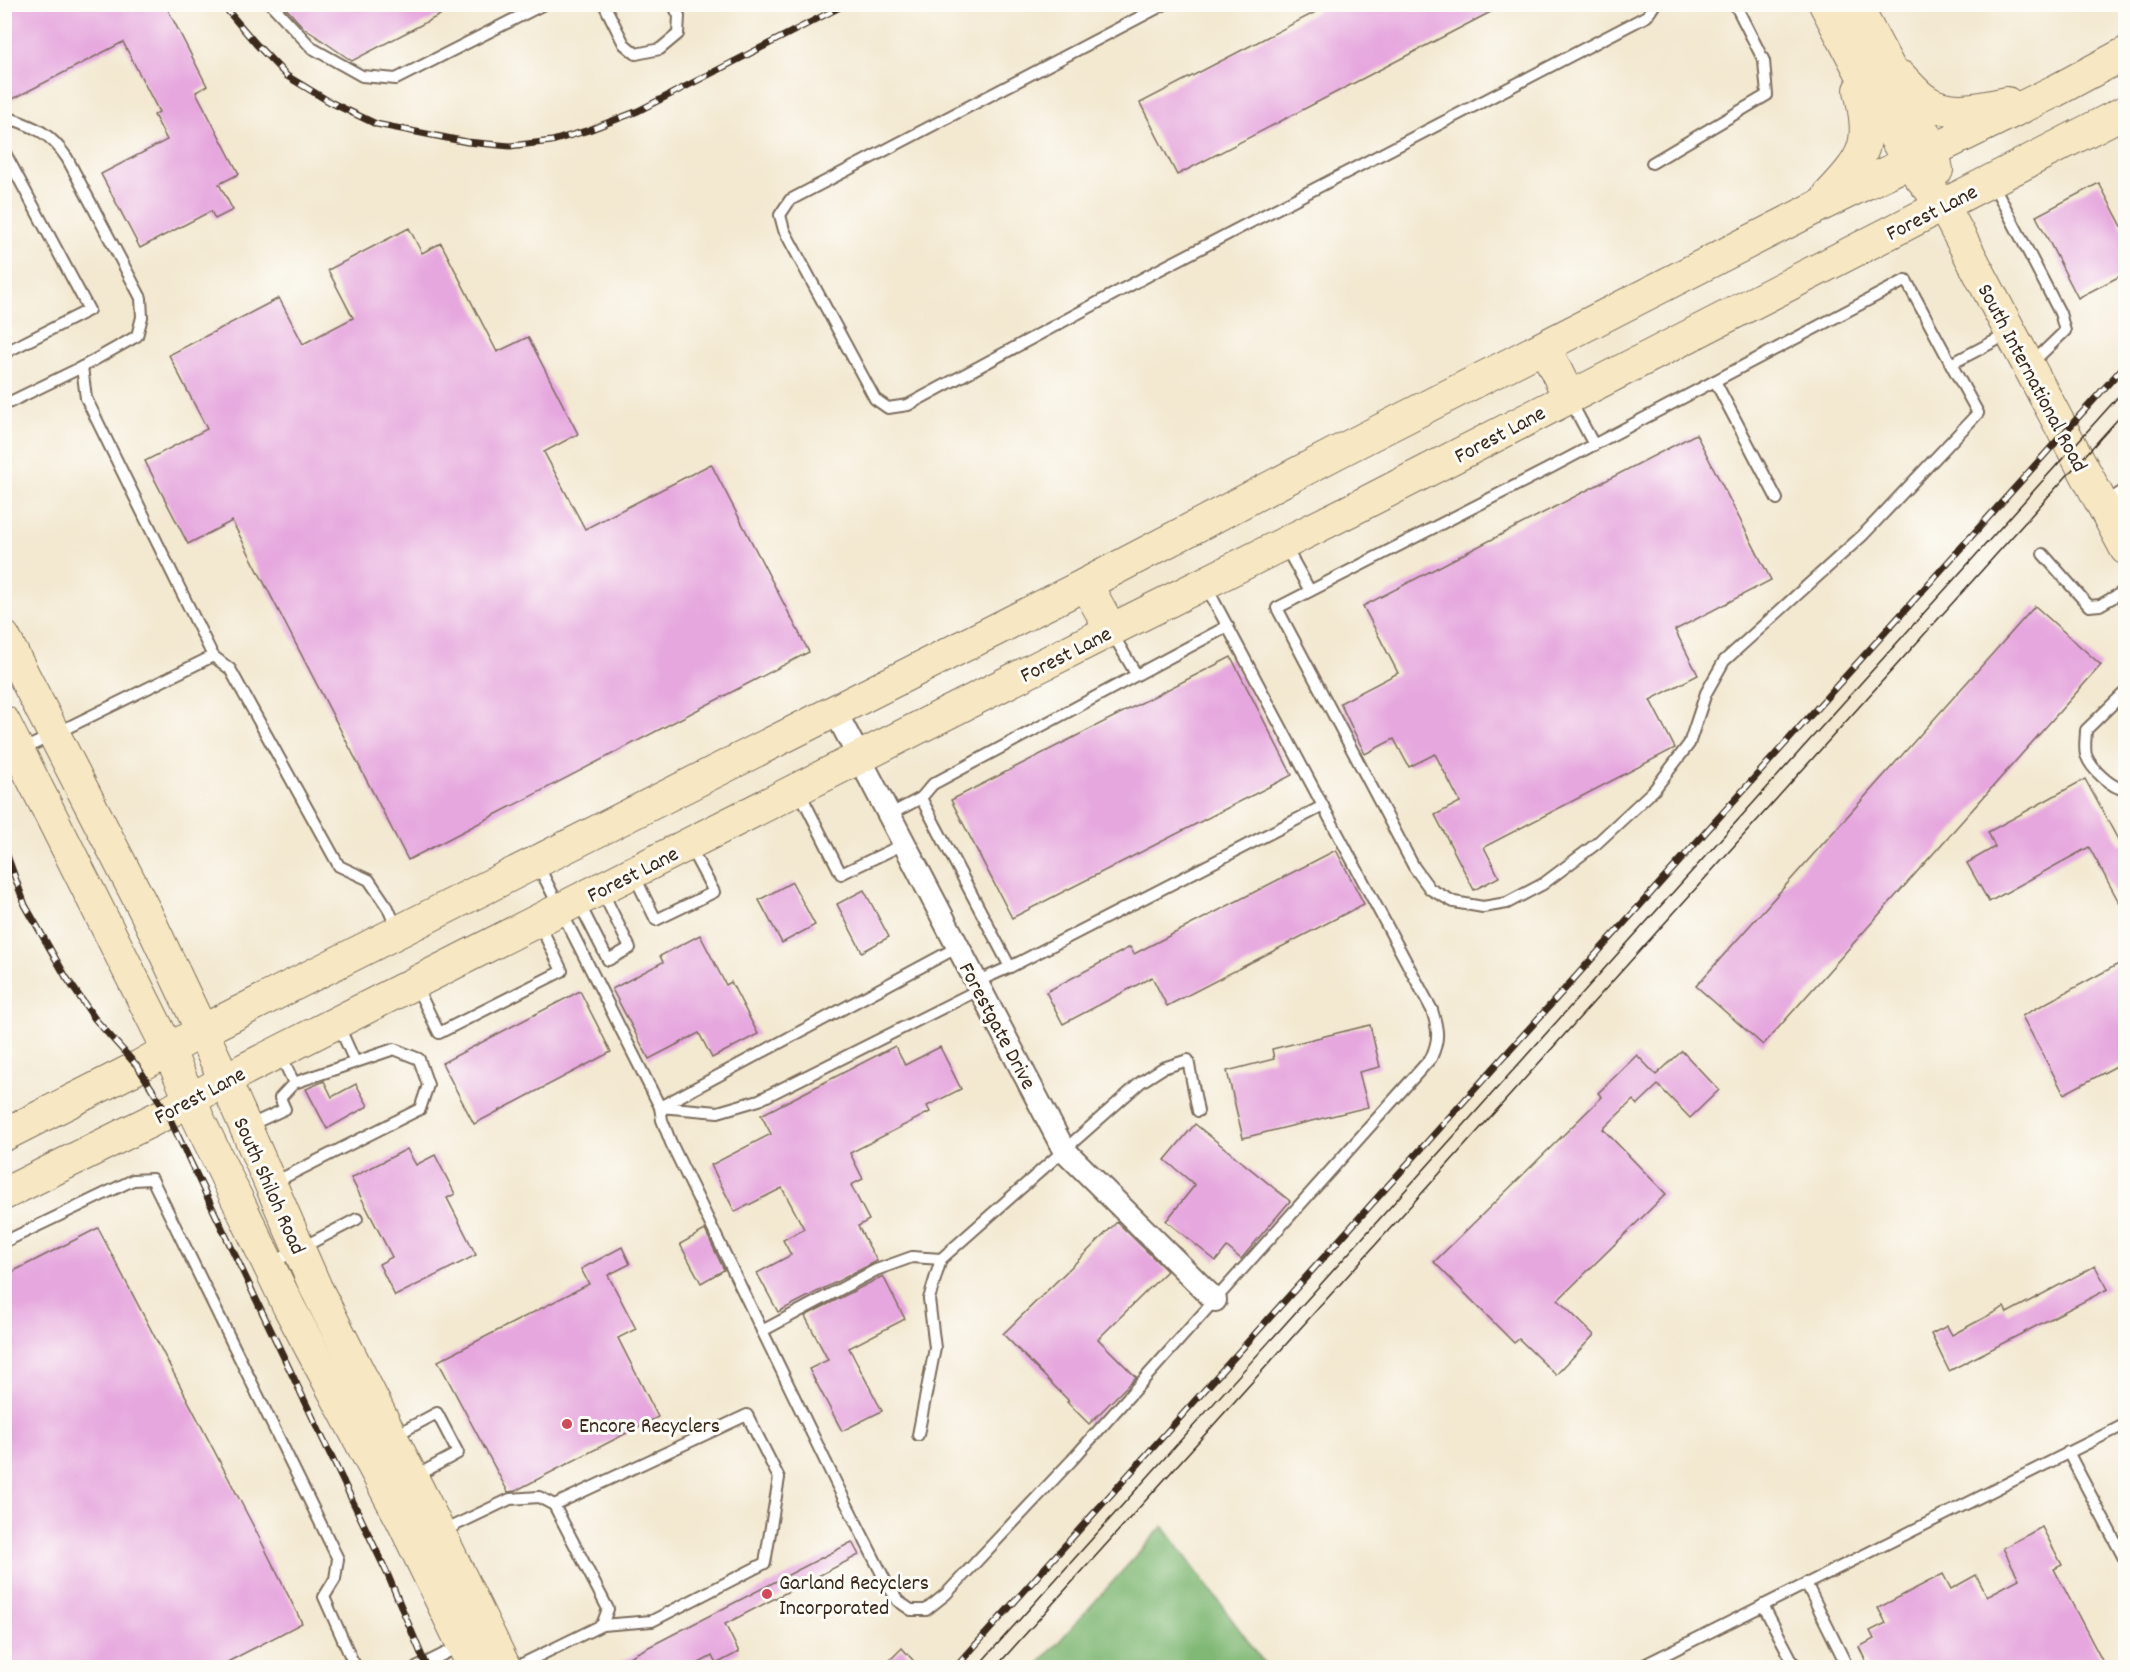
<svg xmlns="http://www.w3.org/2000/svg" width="2130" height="1672" viewBox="0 0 2130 1672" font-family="Dekko,sans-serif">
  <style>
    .forest { fill: #80b875; stroke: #5e714a; stroke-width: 1.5 }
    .building { fill: #e6a7de }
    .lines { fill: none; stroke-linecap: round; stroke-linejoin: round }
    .lane-casing { stroke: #7b6c5c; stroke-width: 14 }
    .street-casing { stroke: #7b6c5c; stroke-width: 26 }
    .secondary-casing { stroke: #7b6c5c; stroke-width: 34 }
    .lane { stroke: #fff; stroke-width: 10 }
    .street { stroke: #fff; stroke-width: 22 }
    .secondary { stroke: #f7e8c3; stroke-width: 32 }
    .tram { stroke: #3b2a1e; stroke-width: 1.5 }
    .rail-casing { stroke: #3b2a1e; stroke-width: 7 }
    .rail { stroke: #fdfcf7; stroke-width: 4.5; stroke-dasharray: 14; stroke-linecap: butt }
    .poi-dot { fill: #d1495b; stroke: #fdfcf7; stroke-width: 2 }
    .labels { text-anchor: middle; stroke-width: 6; stroke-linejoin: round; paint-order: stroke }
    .street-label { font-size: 22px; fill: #3b2a1e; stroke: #fdfcf7 }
    .poi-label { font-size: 22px; fill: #3b2a1e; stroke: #fdfcf7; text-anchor: start }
  </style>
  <rect width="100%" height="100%" fill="#fdfcf7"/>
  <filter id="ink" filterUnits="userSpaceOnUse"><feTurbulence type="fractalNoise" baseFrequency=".0167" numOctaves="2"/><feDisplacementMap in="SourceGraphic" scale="12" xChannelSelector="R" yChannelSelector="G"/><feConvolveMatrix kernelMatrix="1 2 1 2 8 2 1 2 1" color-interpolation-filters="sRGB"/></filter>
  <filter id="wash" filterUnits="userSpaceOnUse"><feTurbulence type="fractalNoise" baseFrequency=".008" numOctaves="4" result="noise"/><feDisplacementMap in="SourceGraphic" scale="24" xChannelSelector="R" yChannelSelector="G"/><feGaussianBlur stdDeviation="1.35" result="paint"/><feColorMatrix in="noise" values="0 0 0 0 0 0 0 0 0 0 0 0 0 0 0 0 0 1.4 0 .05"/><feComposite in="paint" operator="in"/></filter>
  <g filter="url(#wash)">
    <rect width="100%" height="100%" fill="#f3e8d0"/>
    <path class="forest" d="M 1163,1526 L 1267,1667 L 1036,1667 Z"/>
    <g id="blocks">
      <g class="building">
        <path d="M 4,4 L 165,4 L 207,86 L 196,92 L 239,174 L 219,184 L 233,210 L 215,219 L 211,211 L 140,248 L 101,174 L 167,140 L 154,115 L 159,112 L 123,42 L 9,101 L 4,93 Z"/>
        <path d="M 282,4 L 461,4 L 352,61 L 304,28 Z"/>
        <path d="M 1331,4 L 1506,4 L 1177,175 L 1140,103 Z"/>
        <path d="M 2099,183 L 2126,234 L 2126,273 L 2078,298 L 2036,216 Z"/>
        <path d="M 409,228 L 422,253 L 441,243 L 497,352 L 528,337 L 578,434 L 544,452 L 585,529 L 711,464 L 809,652 L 408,860 L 232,521 L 188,544 L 145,461 L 207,429 L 169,355 L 279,298 L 303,344 L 353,318 L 328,270 Z"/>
        <path d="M 1696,434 L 1771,580 L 1675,630 L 1698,675 L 1650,700 L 1675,748 L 1484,847 L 1499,877 L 1474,890 L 1435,815 L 1460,802 L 1435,754 L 1409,767 L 1394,739 L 1365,754 L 1340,703 L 1398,673 L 1363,606 Z"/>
        <path d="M 2035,606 L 2101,665 L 1763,1045 L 1696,986 Z"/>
        <path d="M 1231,657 L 1292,775 L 1012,918 L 951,800 Z"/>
        <path d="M 2085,779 L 2121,845 L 2126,842 L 2126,915 L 2089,847 L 1989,902 L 1967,863 L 1995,847 L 1988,832 Z"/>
        <path d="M 1336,850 L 1364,904 L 1167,1006 L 1152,977 L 1063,1024 L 1046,992 L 1130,947 L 1134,954 Z"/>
        <path d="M 792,882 L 815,925 L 782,943 L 759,900 Z"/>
        <path d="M 864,890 L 889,937 L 862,952 L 837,904 Z"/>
        <path d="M 700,935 L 726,985 L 731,982 L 758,1034 L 712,1058 L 699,1033 L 649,1059 L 612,989 L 663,962 L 660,956 Z"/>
        <path d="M 2126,960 L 2126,1061 L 2064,1094 L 2022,1016 Z"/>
        <path d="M 580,991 L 611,1052 L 474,1124 L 442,1063 Z"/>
        <path d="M 1370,1025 L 1380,1067 L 1359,1072 L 1368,1107 L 1243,1138 L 1227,1071 L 1274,1059 L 1272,1049 Z"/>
        <path d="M 895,1046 L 905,1065 L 940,1047 L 961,1089 L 927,1106 L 930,1112 L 850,1153 L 863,1179 L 851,1185 L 869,1220 L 858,1226 L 877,1261 L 778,1312 L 757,1273 L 791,1255 L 783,1240 L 804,1229 L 782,1188 L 735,1212 L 711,1165 L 771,1134 L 761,1115 Z"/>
        <path d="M 1682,1051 L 1719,1090 L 1690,1118 L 1658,1085 L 1637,1105 L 1633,1100 L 1603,1129 L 1666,1194 L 1558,1300 L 1594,1335 L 1556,1375 L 1519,1339 L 1514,1343 L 1434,1262 L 1602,1097 L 1598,1093 L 1637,1055 L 1656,1075 Z"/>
        <path d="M 324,1081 L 332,1097 L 356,1084 L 368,1106 L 327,1129 L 306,1089 Z"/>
        <path d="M 1195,1124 L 1290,1201 L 1241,1259 L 1227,1247 L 1216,1261 L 1166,1221 L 1195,1185 L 1165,1160 Z"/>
        <path d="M 407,1149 L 416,1165 L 435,1155 L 455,1194 L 447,1198 L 476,1255 L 395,1296 L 379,1264 L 392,1257 L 351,1178 Z"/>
        <path d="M 1117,1222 L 1167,1271 L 1098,1339 L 1136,1377 L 1089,1424 L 1067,1402 L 1069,1401 L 1003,1334 Z"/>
        <path d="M 98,1228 L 256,1531 L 302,1623 L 216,1668 L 4,1668 L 4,1276 Z"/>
        <path d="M 705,1230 L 724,1270 L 701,1283 L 680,1244 Z"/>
        <path d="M 622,1247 L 630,1264 L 608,1275 L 636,1329 L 618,1338 L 658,1417 L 515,1491 L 508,1492 L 438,1361 L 589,1284 L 581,1269 Z"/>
        <path d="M 2095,1266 L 2108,1289 L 1949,1371 L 1931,1334 L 1947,1326 L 1952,1335 L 2004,1307 L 2007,1313 Z"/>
        <path d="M 883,1276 L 905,1319 L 849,1348 L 882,1411 L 842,1431 L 809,1369 L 828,1360 L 805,1316 Z"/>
        <path d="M 2042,1527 L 2062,1565 L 2054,1569 L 2106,1668 L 1869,1668 L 1859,1647 L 1874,1639 L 1870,1631 L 1886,1623 L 1878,1608 L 1943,1574 L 1951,1589 L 1976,1575 L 1987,1596 L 2019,1579 L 2003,1548 Z"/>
        <path d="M 852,1542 L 859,1555 L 725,1624 L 739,1652 L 716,1664 L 712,1656 L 690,1668 L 608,1668 Z"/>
        <path d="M 902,1648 L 920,1668 L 882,1668 Z"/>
      </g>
    </g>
  </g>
  <g filter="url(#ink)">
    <use href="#blocks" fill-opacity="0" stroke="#7b6c5c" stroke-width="1.5"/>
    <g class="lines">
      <g class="lane-casing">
        <g id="lane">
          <path d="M 271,4 L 312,48 L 362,76 L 396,79 L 544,4"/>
          <path d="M 604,4 L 624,44 L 636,54 L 660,49 L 678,34 L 679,16 L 673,4"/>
          <path d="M 1165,4 L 790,200 L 780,215 L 784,230 L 875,399 L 888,408 L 908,405 L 1151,274 L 1647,16 L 1655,4"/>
          <path d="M 4,116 C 34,127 49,131 67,158 L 141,298 L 142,317 L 137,336 L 82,367 L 4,405"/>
          <path d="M 4,151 L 89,310 L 4,353"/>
          <path d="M 1652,163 L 1767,95 L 1764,61 L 1735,4"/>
          <path d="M 1993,184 L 2060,313 L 2065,331 L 2031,364"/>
          <path d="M 1951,364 L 1978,413 L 1863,535 L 1724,661 L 1706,693 L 1689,744 L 1654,790 L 1596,844 L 1543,884 L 1507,903 L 1483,907 L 1454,902 L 1430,889 L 1414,867 L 1277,608 L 1548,469 L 1906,280 L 1951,364 L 2008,334"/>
          <path d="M 82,367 L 86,398 L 213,656"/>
          <path d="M 1715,381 L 1777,499"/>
          <path d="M 1570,400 L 1594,445"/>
          <path d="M 2105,503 L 2126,489"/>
          <path d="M 1285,546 L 1310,591"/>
          <path d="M 2043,554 L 2089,606 L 2100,605 L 2126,590"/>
          <path d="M 1112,633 L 1136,674"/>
          <path d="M 2126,691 L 2086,730 C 2086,737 2084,748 2086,755 C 2091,769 2111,788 2126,790"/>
          <path d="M 22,750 L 213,656 L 230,669 L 339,866 L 369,880 L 388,908 L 397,929"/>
          <path d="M 799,791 L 841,874 L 904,844"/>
          <path d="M 921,798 L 1010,967"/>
          <path d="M 889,815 L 921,798 L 933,784 L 1228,626"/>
          <path d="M 538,865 L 660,1107 L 958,947"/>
          <path d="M 634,875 L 656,920 L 714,892 L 690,847"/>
          <path d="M 579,903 L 608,960 L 630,948 L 602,891"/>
          <path d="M 976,982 L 1010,967 L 1323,806 L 1206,586"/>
          <path d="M 416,986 L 439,1033 L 562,971 L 539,923"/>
          <path d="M 980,989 L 759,1100 L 718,1112 L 660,1107 L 662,1120 L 671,1143 L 836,1483 L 886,1582 L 898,1601 L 911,1610 L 926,1610 L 946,1594 L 1072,1460 L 1431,1058 C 1440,1039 1438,1029 1432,1010 L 1323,806"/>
          <path d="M 338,1024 L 355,1062"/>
          <path d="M 280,1054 L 294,1083"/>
          <path d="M 248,1126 L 285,1109 L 280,1098 L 294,1083 L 394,1049 L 419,1059 L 428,1085 L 420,1109 L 273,1183"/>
          <path d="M 4,1242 L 133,1180 L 152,1179 L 338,1559 L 335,1579 L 324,1597 L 352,1660 L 357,1668"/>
          <path d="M 270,1264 L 357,1219"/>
          <path d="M 762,1331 L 876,1270 L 912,1257 L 941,1259"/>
          <path d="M 918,1435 L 935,1348 L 929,1299 L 941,1259 L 1141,1082 L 1163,1068 L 1188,1060 L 1198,1111"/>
          <path d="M 394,1436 L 437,1413 L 458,1453 L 414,1477"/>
          <path d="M 2068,1452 L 2126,1562"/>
          <path d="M 554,1505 L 747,1415 L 779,1478 L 765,1563 L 652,1621 L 602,1625"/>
          <path d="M 443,1531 L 510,1499 L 539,1497 L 554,1505 L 608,1609 L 602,1625 L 514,1668"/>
          <path d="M 1806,1583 L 1848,1668"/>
          <path d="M 1763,1605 L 1796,1668"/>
          <path d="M 416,1668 L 460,1646"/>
          <path d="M 1638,1668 L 2126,1424"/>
        </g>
      </g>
      <g class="street-casing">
        <path id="street" d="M 835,711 L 1064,1150 L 1215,1300"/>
      </g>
      <g class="secondary-casing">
        <g id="secondary">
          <path d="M 1825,4 L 1908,162 L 1943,205 L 2126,549"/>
          <path d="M 1855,4 L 1933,150 L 1937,170"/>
          <path d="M 1901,77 C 1909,85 1916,94 1925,100 C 1949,117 1981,108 2007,103"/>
          <path d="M 1829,195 C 1867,155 1872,144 1860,90"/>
          <path d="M 1545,348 L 1569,397"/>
          <path d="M 1086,584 L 1111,630"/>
          <path d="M 4,637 L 146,913 L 225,1080 L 316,1288 L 425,1503 L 505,1668"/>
          <path d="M 4,722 L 168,1049 L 198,1118 L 289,1307 L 402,1520 L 474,1668"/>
          <path d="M 4,1135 L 138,1067 L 202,1031 L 1086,584 L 1336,453 L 1819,206 L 2055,91 L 2126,53"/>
          <path d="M 4,1194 L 167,1113 L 245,1069 L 1111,630 L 1355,508 L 2126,111"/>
        </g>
      </g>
      <use href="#lane" class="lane"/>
      <use href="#street" class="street"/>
      <use href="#secondary" class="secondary"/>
      <g class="tram">
        <path d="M 976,1668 L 2126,388"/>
        <path d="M 995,1668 L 2126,410"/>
      </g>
      <g class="rail-casing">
        <g id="rail">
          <path d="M 222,4 L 256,44 L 287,76 L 330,102 L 376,124 L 467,142 L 510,146 L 552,141 L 589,130 L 638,111 L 846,4"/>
          <path d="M 4,847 L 25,905 L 66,977 L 95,1019 L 138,1067 L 167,1113 L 387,1573 L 427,1668"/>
          <path d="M 955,1668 L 2126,364"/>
        </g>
      </g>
      <use href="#rail" class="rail"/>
    </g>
  </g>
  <g class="poi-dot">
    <circle cx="567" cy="1424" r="6"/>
    <circle cx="767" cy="1594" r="6"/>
  </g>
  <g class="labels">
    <g class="street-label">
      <text transform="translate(1931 211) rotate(-27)" y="8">Forest Lane</text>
      <text transform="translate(2034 377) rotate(62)" y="8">South International Road</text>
      <text transform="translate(1499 433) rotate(-28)" y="8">Forest Lane</text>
      <text transform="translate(1065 653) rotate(-27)" y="8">Forest Lane</text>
      <text transform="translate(632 873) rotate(-27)" y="8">Forest Lane</text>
      <text transform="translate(999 1025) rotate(62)" y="8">Forestgate Drive</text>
      <text transform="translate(199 1094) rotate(-28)" y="8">Forest Lane</text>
      <text transform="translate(271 1185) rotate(66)" y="8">South Shiloh Road</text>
    </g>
    <g class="poi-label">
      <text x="579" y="1432">Encore Recyclers</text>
      <text x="779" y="1589">Garland Recyclers<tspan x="779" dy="25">Incorporated</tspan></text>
    </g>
  </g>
  <rect width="2130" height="1672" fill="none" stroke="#fdfcf7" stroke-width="24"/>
</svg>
